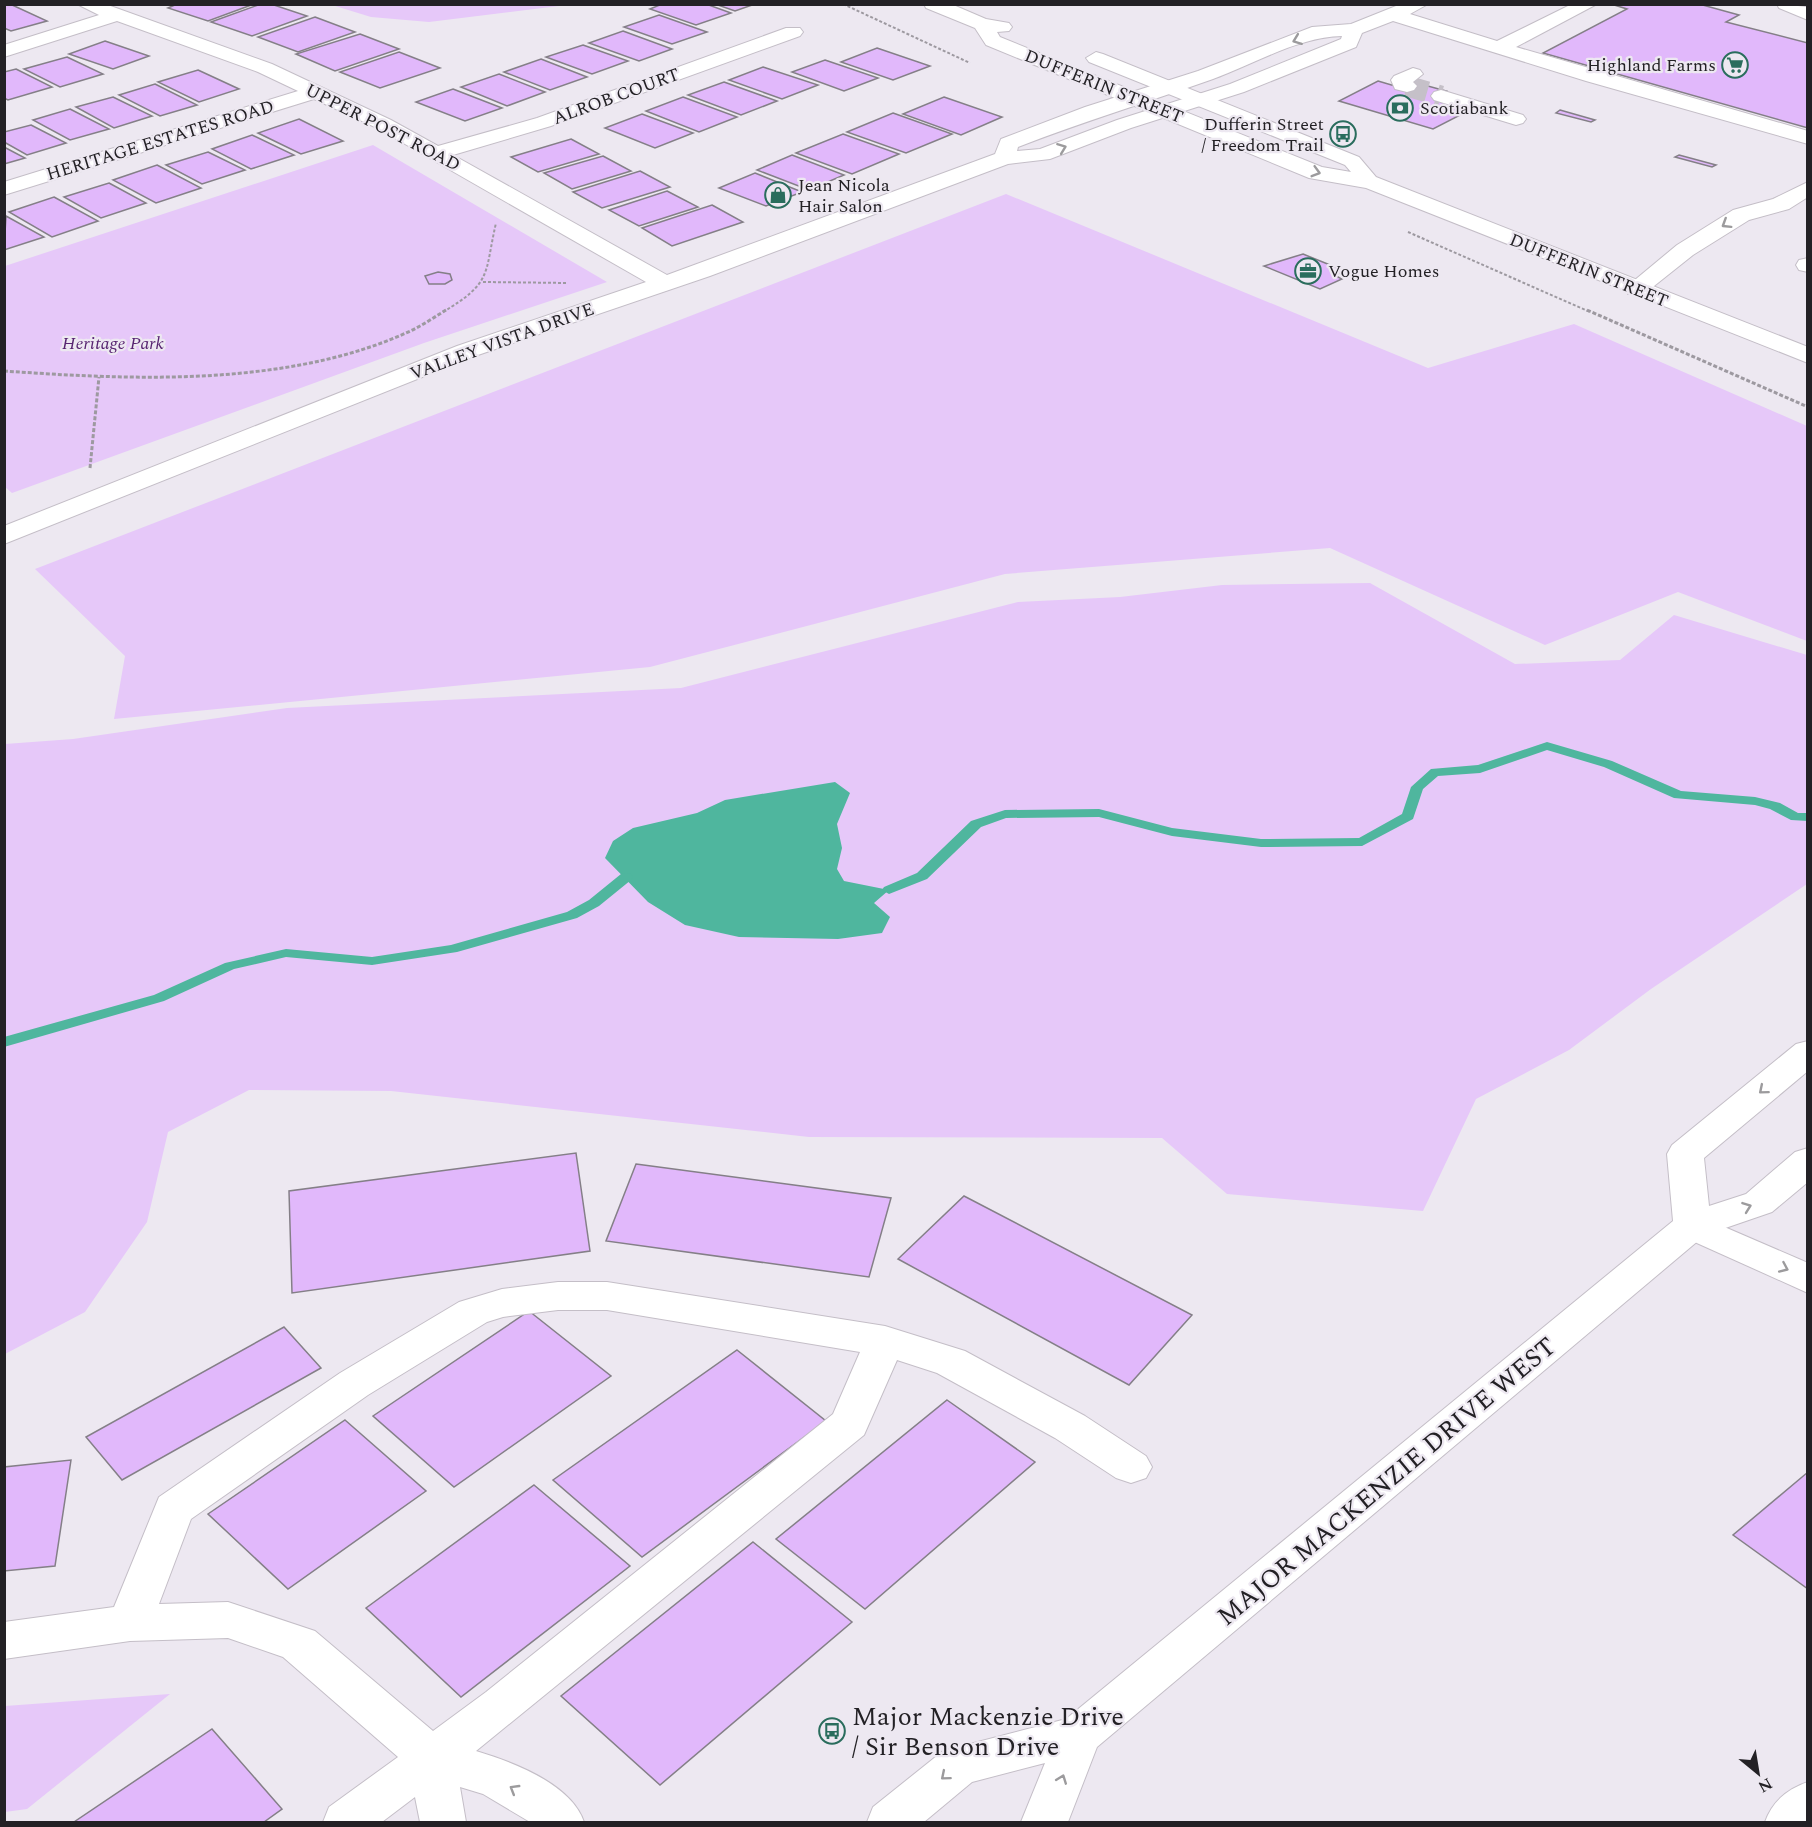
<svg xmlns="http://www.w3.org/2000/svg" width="1812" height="1827" viewBox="0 0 1812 1827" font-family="Spectral,serif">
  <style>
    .green { fill: #e6c8f9 }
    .water { fill: #4fb69e }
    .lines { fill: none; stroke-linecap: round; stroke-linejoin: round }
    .stream { fill: #4fb69e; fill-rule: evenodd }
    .building { fill: #e1b8fb; stroke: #847f87; stroke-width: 1.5 }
    .minor-tunnel { stroke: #c5c0c8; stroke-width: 21; stroke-dasharray: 21 10; stroke-linecap: butt }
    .minor-casing { stroke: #c4bec7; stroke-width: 2 }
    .major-casing { stroke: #c4bec7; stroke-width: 2 }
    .path-far1 { stroke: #9d99a0; stroke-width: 2; stroke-dasharray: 3 2; stroke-linecap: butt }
    .path { stroke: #9d99a0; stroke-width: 3; stroke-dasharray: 4 2; stroke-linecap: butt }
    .minor { fill: #fff; fill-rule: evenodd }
    .major { fill: #fff; fill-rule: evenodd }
    .oneway { stroke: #9c9b9d }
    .labels { text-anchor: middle; stroke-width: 4.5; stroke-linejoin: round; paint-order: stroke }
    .far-poi-label { font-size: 18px; fill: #232125; stroke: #ede8f1; text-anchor: start }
    .far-street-label { font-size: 18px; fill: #232125; stroke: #ede8f1 }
    .far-park-label { font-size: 18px; font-style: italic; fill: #572471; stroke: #ede8f1 }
    .near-street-label { font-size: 26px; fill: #232125; stroke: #ede8f1 }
    .near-poi-label { font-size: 26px; fill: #232125; stroke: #ede8f1; text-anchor: start }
  </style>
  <rect width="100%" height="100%" fill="#ede8f1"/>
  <g class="green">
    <path d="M 332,5 L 332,4 L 567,5 L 429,22 L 371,17 Z"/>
    <path d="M 373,145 L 607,282 L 424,343 L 12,493 L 5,487 L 5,266 Z"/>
    <path d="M 1006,194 L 1428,368 L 1574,324 L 1807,426 L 1807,641 L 1678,592 L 1545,645 L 1330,548 L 1005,574 L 650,667 L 114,719 L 125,656 L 35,569 Z"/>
    <path d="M 1370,583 L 1515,664 L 1620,660 L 1674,615 L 1807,655 L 1807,884 L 1651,989 L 1569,1050 L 1476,1099 L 1423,1211 L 1227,1194 L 1162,1138 L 809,1137 L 391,1091 L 249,1090 L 168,1132 L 147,1222 L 85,1312 L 5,1354 L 5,744 L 73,739 L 287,708 L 681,688 L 1018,602 L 1120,597 L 1222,585 Z"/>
    <path d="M 170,1694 L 27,1809 L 5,1812 L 5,1706 Z"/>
  </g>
  <path class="water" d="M 835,782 L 850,793 L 837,824 L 842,848 L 837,869 L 844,881 L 889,890 L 874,903 L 890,917 L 882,933 L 838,939 L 739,937 L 685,925 L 648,902 L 605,858 L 613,841 L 633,828 L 697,813 L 725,800 Z"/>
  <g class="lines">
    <g class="stream">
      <path d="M 1547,742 L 1612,761 L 1681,791 L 1755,797 L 1780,803 L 1798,813 L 1808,813 L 1808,821 L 1791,820 L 1770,809 L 1755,805 L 1674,798 L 1604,767 L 1547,750 L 1480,773 L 1438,776 L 1423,789 L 1413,819 L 1362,846 L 1261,847 L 1172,836 L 1099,817 L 1006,818 L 981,827 L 927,879 L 889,894 L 882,890 L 884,887 L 917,873 L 971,821 L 1005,810 L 1099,809 L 1172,828 L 1261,839 L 1359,838 L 1402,814 L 1411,787 L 1431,769 L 1478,765 Z"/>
      <path d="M 626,873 L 631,874 L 633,877 L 631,880 L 599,906 L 577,918 L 457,952 L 372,965 L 286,957 L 234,969 L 164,1001 L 4,1047 L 4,1037 L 154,995 L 225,963 L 286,949 L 372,957 L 451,945 L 567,912 L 589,900 L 621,874 Z"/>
    </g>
  </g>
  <g class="building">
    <path d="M 10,4 L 47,21 L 11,31 L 4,28 L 4,5 Z"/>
    <path d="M 177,4 L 254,4 L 208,21 L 168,8 Z"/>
    <path d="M 261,4 L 271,4 L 307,16 L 252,36 L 211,22 Z"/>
    <path d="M 662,4 L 706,4 L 731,13 L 696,25 L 650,9 Z"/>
    <path d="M 715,4 L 755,4 L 735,11 Z"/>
    <path d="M 1611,4 L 1699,4 L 1739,15 L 1726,22 L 1808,43 L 1808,128 L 1543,53 L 1627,9 Z"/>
    <path d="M 659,15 L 707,32 L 672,44 L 624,27 Z"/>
    <path d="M 315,17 L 355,32 L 298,52 L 258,37 Z"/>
    <path d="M 623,31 L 672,49 L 639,61 L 589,43 Z"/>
    <path d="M 360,34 L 399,49 L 335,71 L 296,54 Z"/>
    <path d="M 105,41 L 149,56 L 113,69 L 69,54 Z"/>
    <path d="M 583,45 L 628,61 L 592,74 L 546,57 Z"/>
    <path d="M 877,48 L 930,66 L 893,80 L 841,62 Z"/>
    <path d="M 399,52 L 440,68 L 380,88 L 340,72 Z"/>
    <path d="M 67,57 L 103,74 L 60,87 L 24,69 Z"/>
    <path d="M 541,59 L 587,77 L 550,90 L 504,72 Z"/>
    <path d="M 825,60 L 878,78 L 844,91 L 792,72 Z"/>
    <path d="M 763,67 L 818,85 L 782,99 L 729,80 Z"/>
    <path d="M 16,69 L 52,87 L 8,100 L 4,98 L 4,72 Z"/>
    <path d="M 198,70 L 239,89 L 199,102 L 158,82 Z"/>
    <path d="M 499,74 L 545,92 L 507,106 L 461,87 Z"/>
    <path d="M 1378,81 L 1405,89 L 1417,83 L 1446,91 L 1434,97 L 1472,109 L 1433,129 L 1339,101 Z"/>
    <path d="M 724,82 L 777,101 L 741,115 L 688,95 Z"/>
    <path d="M 155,84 L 197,105 L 160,116 L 119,95 Z"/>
    <path d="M 453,89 L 502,108 L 465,121 L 416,102 Z"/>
    <path d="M 113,97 L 152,116 L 114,128 L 76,107 Z"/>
    <path d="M 683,97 L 737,117 L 699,132 L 646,111 Z"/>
    <path d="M 944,97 L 1002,117 L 961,135 L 903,114 Z"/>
    <path d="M 70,109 L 109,129 L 70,140 L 33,120 Z"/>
    <path d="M 1560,110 L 1595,120 L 1591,122 L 1556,113 Z"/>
    <path d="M 893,113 L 952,134 L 906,153 L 847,132 Z"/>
    <path d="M 642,114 L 693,133 L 655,148 L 605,128 Z"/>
    <path d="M 299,119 L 343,141 L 301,154 L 258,133 Z"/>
    <path d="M 31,125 L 66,143 L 27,155 L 4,142 L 4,132 Z"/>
    <path d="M 843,134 L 899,154 L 852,174 L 796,153 Z"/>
    <path d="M 252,135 L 294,155 L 251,169 L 212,149 Z"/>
    <path d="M 571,139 L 599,154 L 538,172 L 511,157 Z"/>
    <path d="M 4,147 L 25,158 L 4,164 Z"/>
    <path d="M 208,152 L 245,170 L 202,184 L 166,165 Z"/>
    <path d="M 792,155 L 844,175 L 809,190 L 757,170 Z"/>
    <path d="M 1679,155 L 1716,165 L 1712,167 L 1675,157 Z"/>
    <path d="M 603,156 L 631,171 L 572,189 L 544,173 Z"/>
    <path d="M 157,165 L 201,188 L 156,203 L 113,180 Z"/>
    <path d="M 640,171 L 670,187 L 602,208 L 573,192 Z"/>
    <path d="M 755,173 L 802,192 L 766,206 L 719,188 Z"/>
    <path d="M 109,183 L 146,203 L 101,218 L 64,197 Z"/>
    <path d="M 667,191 L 698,207 L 639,226 L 609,210 Z"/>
    <path d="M 54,197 L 98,221 L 52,237 L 9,212 Z"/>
    <path d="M 712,205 L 743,222 L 672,246 L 642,228 Z"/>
    <path d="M 6,216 L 44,237 L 4,250 Z"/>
    <path d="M 1303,254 L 1345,271 L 1334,275 L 1342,279 L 1320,289 L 1264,266 Z"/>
    <path d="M 438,272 L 450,274 L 452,280 L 445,284 L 429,284 L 425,276 Z"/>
    <path d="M 576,1153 L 590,1251 L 292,1293 L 289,1191 Z"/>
    <path d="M 636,1164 L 891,1198 L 869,1277 L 606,1241 Z"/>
    <path d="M 964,1196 L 1192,1315 L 1129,1385 L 898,1259 Z"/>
    <path d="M 529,1311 L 611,1376 L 454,1487 L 373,1416 Z"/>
    <path d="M 284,1327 L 321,1368 L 122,1480 L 86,1437 Z"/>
    <path d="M 737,1350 L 826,1421 L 642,1557 L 553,1480 Z"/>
    <path d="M 947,1400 L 1035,1462 L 865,1609 L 776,1539 Z"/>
    <path d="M 345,1420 L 426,1491 L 288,1589 L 208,1514 Z"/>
    <path d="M 71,1460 L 55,1566 L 4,1571 L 4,1467 Z"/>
    <path d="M 1808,1472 L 1808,1589 L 1733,1535 Z"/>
    <path d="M 534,1485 L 630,1566 L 461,1697 L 366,1608 Z"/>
    <path d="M 753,1542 L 852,1622 L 660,1785 L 561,1696 Z"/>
    <path d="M 212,1729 L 282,1809 L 264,1822 L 74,1822 Z"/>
  </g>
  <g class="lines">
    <path class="minor-tunnel" d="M 1407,86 L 1441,96"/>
    <g class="minor-casing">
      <g id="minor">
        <path d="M 77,4 L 105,4 L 272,64 L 391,120 L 438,146 L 537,118 L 786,28 L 800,28 L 803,32 L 800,36 L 551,126 L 453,155 L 667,275 L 995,154 L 1001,139 L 1085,107 L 1198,71 L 1312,27 L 1351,24 L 1401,4 L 1428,4 L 1410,14 L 1497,41 L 1572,4 L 1597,4 L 1516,47 L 1808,131 L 1808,144 L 1586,81 L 1393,21 L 1362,33 L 1356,47 L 1244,92 L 1131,128 L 1050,159 L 1008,164 L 710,276 L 475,356 L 4,544 L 4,526 L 457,346 L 646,282 L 377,128 L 314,99 L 4,195 L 4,182 L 298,91 L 258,72 L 117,21 L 4,57 L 4,45 L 99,15 ZM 1342,36 L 1341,39 L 1230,84 L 1117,120 L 1040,149 L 1017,151 L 1018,147 C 1082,122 1148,102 1213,79 C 1254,64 1298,37 1342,36 Z"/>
        <path d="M 1777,4 L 1808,7 L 1808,20 L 1779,8 Z"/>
        <path d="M 1413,68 L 1420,70 L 1423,74 L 1413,82 L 1417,86 L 1414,90 L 1407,92 L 1395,89 L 1391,80 L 1394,76 Z"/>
        <path d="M 1441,90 L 1523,115 L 1526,119 L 1523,123 L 1516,125 L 1434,100 L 1431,96 L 1434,92 Z"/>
        <path d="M 1808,182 L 1808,197 L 1789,209 L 1749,220 L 1693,255 L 1644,294 L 1628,294 L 1624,289 L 1677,245 L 1733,210 L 1773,199 Z"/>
        <path d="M 1808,258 L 1808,272 L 1799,270 L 1796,265 L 1799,260 Z"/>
        <path d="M 1692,1213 L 1808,1263 L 1808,1293 L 1679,1235 L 1673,1226 L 1679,1217 Z"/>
        <path d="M 558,1282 L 607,1282 L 885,1326 L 965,1351 L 1085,1416 L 1146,1456 L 1152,1467 L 1146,1478 L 1131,1483 L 1116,1478 L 1055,1438 L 937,1373 L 897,1360 L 864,1435 L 476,1751 C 513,1762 571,1784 584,1822 L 530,1822 L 483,1794 L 460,1787 L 466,1822 L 420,1822 L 415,1797 L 382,1822 L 323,1822 L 329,1807 L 398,1757 L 283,1657 L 228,1638 L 130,1641 L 4,1659 L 4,1622 L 114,1607 L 159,1497 L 340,1373 L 459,1302 L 502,1289 ZM 558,1310 L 607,1310 L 860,1352 L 833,1414 L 486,1692 L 433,1731 L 315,1631 L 228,1602 L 159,1604 L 191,1519 L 368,1395 L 487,1322 L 503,1317 Z"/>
        <path d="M 1808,1782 L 1808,1822 L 1765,1822 C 1772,1802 1787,1789 1808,1782 Z"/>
      </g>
    </g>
    <g class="major-casing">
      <g id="major">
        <path d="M 924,4 L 951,4 L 986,19 L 1009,23 L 1012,27 L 1009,31 L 997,32 L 1000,37 L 1322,167 L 1351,172 L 1345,165 L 1089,62 L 1086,58 L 1096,52 L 1103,54 L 1359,157 L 1376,177 L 1808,347 L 1808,363 L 1366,188 L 1309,178 L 986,45 L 975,28 L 926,8 Z"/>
        <path d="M 1808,1041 L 1808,1071 L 1704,1158 L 1709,1206 L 1746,1194 L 1795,1152 L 1808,1148 L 1808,1182 L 1772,1212 L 1705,1235 L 1097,1747 L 1068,1822 L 1021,1822 L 1045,1763 L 972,1782 L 924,1822 L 867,1822 L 873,1807 L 943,1751 L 1066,1719 L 1673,1221 L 1667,1154 L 1672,1145 L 1796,1044 Z"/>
      </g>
    </g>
    <g class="path-far1">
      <path d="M 843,4 L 970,63"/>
      <path d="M 1408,232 L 1590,312"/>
      <path d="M 483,282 L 568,283"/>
      <path d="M 443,312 C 493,282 484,275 496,223"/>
    </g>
    <g class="path">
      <path d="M 1587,310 L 1808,407"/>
      <path d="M 4,371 C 133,380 285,387 406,333 C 420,327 433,318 446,310"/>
      <path d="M 90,468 L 99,377"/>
    </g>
    <use href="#minor" class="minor"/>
    <use href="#major" class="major"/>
  </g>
  <defs><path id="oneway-chevron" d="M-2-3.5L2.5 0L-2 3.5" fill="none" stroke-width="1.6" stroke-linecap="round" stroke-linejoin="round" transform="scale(1.5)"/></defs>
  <g class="oneway">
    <use href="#oneway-chevron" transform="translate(1297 40) rotate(159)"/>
    <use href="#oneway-chevron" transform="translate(1062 148) rotate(-21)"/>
    <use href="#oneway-chevron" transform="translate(1316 172) rotate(16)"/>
    <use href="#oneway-chevron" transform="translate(1726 224) rotate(148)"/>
    <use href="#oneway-chevron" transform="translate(1763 1090) rotate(140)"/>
    <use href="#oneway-chevron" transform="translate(1747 1207) rotate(-20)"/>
    <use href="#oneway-chevron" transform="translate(1784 1268) rotate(24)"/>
    <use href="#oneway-chevron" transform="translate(945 1776) rotate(140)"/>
    <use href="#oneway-chevron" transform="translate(1062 1779) rotate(-69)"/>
    <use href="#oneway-chevron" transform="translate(514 1789) rotate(-149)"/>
  </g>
  <defs>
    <g id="supermarket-ring" transform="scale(1.35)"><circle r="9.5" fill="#ede8f1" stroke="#2a6d5d" stroke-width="1.5"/><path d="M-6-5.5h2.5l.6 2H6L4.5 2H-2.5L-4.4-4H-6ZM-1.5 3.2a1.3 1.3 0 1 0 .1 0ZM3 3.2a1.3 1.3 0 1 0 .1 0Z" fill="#2a6d5d"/></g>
    <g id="bank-ring" transform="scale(1.35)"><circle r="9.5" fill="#ede8f1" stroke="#2a6d5d" stroke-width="1.5"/><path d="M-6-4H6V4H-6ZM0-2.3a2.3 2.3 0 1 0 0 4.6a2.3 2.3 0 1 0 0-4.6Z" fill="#2a6d5d"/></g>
    <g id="bus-ring" transform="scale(1.35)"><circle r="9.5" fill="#ede8f1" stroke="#2a6d5d" stroke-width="1.5"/><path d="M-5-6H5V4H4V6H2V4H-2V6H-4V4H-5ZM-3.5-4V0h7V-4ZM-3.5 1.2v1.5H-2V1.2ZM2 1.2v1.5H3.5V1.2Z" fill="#2a6d5d"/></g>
    <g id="shop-ring" transform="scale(1.35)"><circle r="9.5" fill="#ede8f1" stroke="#2a6d5d" stroke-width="1.5"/><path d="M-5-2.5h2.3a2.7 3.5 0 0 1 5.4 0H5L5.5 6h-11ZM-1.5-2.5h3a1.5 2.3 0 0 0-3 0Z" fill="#2a6d5d"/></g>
    <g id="office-ring" transform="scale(1.35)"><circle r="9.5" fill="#ede8f1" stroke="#2a6d5d" stroke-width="1.5"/><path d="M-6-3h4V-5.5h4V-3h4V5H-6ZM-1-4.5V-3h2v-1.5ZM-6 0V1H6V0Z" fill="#2a6d5d"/></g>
  </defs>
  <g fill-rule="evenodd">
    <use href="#supermarket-ring" x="1735" y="65"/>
    <use href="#bank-ring" x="1400" y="108"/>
    <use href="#bus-ring" x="1343" y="134"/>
    <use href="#shop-ring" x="778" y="195"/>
    <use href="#office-ring" x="1308" y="271"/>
    <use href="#bus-ring" x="832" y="1731"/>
  </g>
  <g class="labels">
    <g class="far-poi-label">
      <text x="1716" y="71" text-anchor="end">Highland Farms</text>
      <text x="1420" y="114">Scotiabank</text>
      <text x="1324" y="130" text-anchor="end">Dufferin Street<tspan x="1324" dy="21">/ Freedom Trail</tspan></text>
      <text x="798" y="191">Jean Nicola<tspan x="798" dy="21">Hair Salon</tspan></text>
      <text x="1328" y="277">Vogue Homes</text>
    </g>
    <g class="far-street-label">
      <text transform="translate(1104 86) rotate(22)" y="6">DUFFERIN STREET</text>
      <text transform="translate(616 96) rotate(-20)" y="6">ALROB COURT</text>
      <text transform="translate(383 127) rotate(27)" y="6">UPPER POST ROAD</text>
      <text transform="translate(160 140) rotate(-17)" y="6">HERITAGE ESTATES ROAD</text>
      <text transform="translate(1589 270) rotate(22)" y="6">DUFFERIN STREET</text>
      <text transform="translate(502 341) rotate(-20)" y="6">VALLEY VISTA DRIVE</text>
    </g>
    <g class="far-park-label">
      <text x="113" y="349">Heritage Park</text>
    </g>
    <g class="near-street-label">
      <text transform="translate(1386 1481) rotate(-40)" y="9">MAJOR MACKENZIE DRIVE WEST</text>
    </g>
    <g class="near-poi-label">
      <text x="852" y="1725">Major Mackenzie Drive<tspan x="852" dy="30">/ Sir Benson Drive</tspan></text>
    </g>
  </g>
  <rect width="1812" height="1827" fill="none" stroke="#232125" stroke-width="12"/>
  <g transform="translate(1758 1773) rotate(150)" stroke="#ede8f1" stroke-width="4.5" paint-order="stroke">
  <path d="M0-4.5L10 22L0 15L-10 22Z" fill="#232125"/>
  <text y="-9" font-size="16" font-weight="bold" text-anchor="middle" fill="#232125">N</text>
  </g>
</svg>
